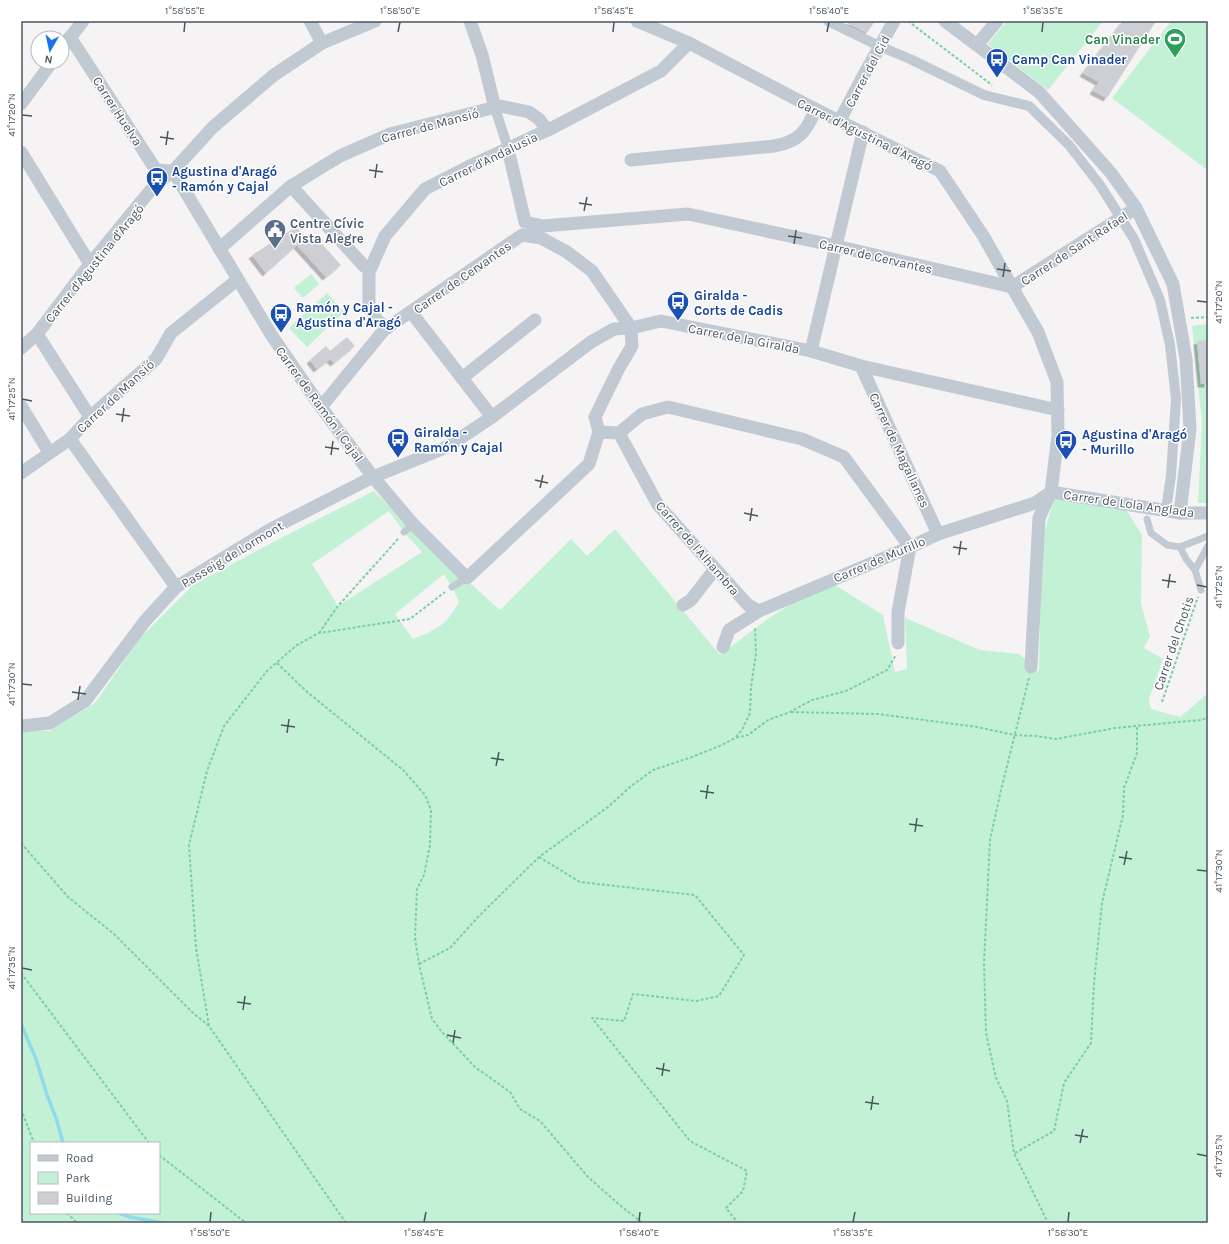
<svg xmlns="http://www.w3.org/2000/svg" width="1229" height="1244" viewBox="0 0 1229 1244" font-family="Karla,sans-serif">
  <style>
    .green { fill: #c3f1d5; fill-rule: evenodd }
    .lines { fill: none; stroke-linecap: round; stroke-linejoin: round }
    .stream { stroke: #90daee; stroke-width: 3.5 }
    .building { fill: #cdcfd5; filter: url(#shadow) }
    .path { stroke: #7ad0a6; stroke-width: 2; stroke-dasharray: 3 2; stroke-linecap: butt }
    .service { stroke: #c1cad2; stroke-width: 7 }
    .pedestrian { stroke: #c1cad2; stroke-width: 10 }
    .minor { stroke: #c1cad2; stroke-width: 13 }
    .ticks { fill: none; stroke: #4a5661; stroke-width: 1.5 }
    .labels { text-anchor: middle; stroke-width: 3; stroke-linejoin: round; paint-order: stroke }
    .leisure-label { font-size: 13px; font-weight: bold; fill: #27864d; stroke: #fff; text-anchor: end }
    .transit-label { font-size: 13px; font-weight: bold; fill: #164399; stroke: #fff; text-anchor: start }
    .street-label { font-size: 13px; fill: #4a5661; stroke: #fff }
    .service-label { font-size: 13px; font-weight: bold; fill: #4e5e75; stroke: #fff; text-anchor: start }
    .neatline { fill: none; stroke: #4a5661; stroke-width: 1.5 }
    .ticks-label { font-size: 10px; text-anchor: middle; fill: #4a5661 }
  </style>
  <defs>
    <filter id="shadow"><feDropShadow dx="-3.5" dy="3.5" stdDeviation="0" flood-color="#0004"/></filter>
  </defs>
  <rect width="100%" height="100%" fill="#f5f3f3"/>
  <g class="green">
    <path d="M 1007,21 L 1103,21 L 1048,90 L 988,44 Z"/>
    <path d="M 1171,21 L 1208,21 L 1208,166 L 1206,169 L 1112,98 Z"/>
    <path d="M 311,274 L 319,284 L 303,298 L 294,288 Z"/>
    <path d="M 327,293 L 344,312 L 307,347 L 289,328 Z"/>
    <path d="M 1208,324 L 1208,503 L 1198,503 L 1202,422 L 1192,326 Z"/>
    <path d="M 374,491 L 433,550 L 500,610 L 571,539 L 587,556 L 615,529 L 720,655 L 769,618 L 796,601 L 835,585 L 883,615 L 895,672 L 907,669 L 905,618 L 980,650 L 1019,654 L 1039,671 L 1042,541 L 1054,499 L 1122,503 L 1142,535 L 1141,604 L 1150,636 L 1144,648 L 1163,659 L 1149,699 L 1151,709 L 1180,717 L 1208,693 L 1208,1223 L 21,1223 L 21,730 L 50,731 L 95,703 L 140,638 L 193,585 L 275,541 ZM 389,511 L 404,532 L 422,552 L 338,606 L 312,564 ZM 444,574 L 452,587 L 459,602 C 447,624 437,630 413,639 L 395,614 ZM 31,1143 L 159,1143 L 159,1213 L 31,1213 Z"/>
  </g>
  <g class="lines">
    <g class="stream">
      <path d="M 21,1024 L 36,1059 L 47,1095 L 56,1118 L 63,1143"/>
      <path d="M 119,1213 L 130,1217 L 163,1223"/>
    </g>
  </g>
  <g class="building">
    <path d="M 843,21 L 875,21 L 867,33 Z"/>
    <path d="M 1123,21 L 1156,21 L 1107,98 L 1093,91 L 1099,82 L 1083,73 Z"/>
    <path d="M 296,227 L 306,237 L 311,232 L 341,265 L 326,277 L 297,245 L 266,273 L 252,255 Z"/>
    <path d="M 347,337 L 355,346 L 334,363 L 330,359 L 317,369 L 310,360 L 326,346 L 330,351 Z"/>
    <path d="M 1208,340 L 1208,384 L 1201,384 L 1197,341 Z"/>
  </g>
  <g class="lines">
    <g class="path">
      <path d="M 908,21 L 992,85"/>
      <path d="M 1191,318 L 1208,317"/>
      <path d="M 319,633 L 338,606 L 398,539"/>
      <path d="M 277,663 L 306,691 L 403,770 L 425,795 L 431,810 L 430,845 L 424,875 L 417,889 L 415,938 L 419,964 L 432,1019 L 442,1032 L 475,1067 L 510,1092 L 520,1109 L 540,1121 L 588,1177 L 622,1207 L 643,1223"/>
      <path d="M 1029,678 L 1001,790 L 990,840 L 984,963 L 986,1033 L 996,1078 L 1007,1101 L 1014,1153 L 1048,1223"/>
      <path d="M 1162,702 L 1198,597"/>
      <path d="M 791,712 L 878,714 L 977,727 L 1014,735 L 1035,736 L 1056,739 L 1115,728 L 1200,720 L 1208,718"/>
      <path d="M 736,737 L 742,730 L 750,713 L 751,687 L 756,653 L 755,628"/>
      <path d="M 21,843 L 68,897 L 114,934 L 192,1012 L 209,1026"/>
      <path d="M 539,857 L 580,882 L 695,895 L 744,955 L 719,996 L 696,1001 L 633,994 L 624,1021 L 592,1018 L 690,1141 L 747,1171 L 743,1191 L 726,1208 L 738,1223"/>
      <path d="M 419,964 L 450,948 L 478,917 L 539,857 L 608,807 L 630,787 L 653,770 L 692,757 L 722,745 L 735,738 L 748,735 L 768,720 L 790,712 L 812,700 L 846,691 L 887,670 L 896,655"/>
      <path d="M 21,973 L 149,1143"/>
      <path d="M 21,1109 L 34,1143"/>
      <path d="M 1015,1153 L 1054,1131 L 1064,1083 L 1091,1043 L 1094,983 L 1102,903 L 1123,815 L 1124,788 L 1137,753 L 1137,726"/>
      <path d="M 159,1155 L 246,1223"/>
      <path d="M 67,1213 L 77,1223"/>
      <path d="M 346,1223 L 209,1026 L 196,948 L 189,845 L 207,771 L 224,726 L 267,671 L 297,645 L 319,633 L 410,619 L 445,592"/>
    </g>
    <g class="service">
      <path d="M 1147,519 L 1151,533 L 1167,545 L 1180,547 L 1208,536"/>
      <path d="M 404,532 L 413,524"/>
      <path d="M 1180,547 L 1186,559 L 1195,570 L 1201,590"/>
      <path d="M 1195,570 L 1208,546"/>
      <path d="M 452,587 L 467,578"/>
    </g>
    <g class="pedestrian">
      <path d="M 828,21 L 879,46 L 910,59 L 984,95 L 1029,106 L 1069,145 L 1100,185 L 1134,239 L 1160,300 L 1170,345 L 1176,399 L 1171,475 L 1166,510"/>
      <path d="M 495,108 L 506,142"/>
    </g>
    <g class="minor">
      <path d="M 310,21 L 322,43"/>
      <path d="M 470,21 L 482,55 L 495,108"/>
      <path d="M 637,21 L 689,43 L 815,109 L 940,171 L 984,237 L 1012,287 L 1038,332 L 1057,382 L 1058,435 L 1051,492 L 1039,518 L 1031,667"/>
      <path d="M 945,21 L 1039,92 L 1111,173 L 1136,208 L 1173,284 L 1186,359 L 1190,429 L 1180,513"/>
      <path d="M 70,37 L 156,170 L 173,171"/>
      <path d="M 977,45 L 997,21"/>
      <path d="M 62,48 L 83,21"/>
      <path d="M 21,104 L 52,62"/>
      <path d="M 840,120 L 861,80 L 894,21"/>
      <path d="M 508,149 L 525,222 L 543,226 L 688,214 L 836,246 L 1012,287 L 1136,208"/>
      <path d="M 21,152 L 90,264"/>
      <path d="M 631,160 L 774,146 C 798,142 808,131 815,109"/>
      <path d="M 173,171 L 272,336 L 321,407 L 373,477 L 413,524 L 467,578 L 589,464 L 599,432 L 595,417 L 619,368 L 632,346 L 631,328 L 592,271 L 567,252 L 541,238 L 522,235 L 384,330 L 321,407"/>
      <path d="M 291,186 L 364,266"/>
      <path d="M 219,249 L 291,186 L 340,156 L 390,134 L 500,106 L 529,112 L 539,119 L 547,130"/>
      <path d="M 411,312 L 492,417"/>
      <path d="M 387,328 L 377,320 L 369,307 L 369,272 L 385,236 L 425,189 L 468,167 L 552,128 L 661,71 L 689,43"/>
      <path d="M 37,334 L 90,417"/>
      <path d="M 21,348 L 37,334 L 90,264 L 154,186 L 173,171 L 213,127 L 274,75 L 322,43 L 375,21"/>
      <path d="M 811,351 L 863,132"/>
      <path d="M 861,366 L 938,534"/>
      <path d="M 462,378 L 535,320"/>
      <path d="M 21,406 L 49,452"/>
      <path d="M 599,432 L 619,433 L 658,505 L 748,605 L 759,611"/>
      <path d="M 619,433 L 642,414 L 668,407 L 802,439 L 844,457 L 910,547 L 898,612 L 898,643"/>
      <path d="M 70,439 L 176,587"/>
      <path d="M 21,473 L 70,439 L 90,417 L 156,359 L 171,333 L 237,280"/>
      <path d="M 1051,492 L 1180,513 L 1208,513"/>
      <path d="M 683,605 L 691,600 L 715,569"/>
      <path d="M 723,647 L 729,630 L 759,611 L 910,547 L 938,534 L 1035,503 L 1050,493"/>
      <path d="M 21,726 L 50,723 L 85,701 L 145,621 L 176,587 L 271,529 L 373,477 L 447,447 L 492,417 L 591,342 L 614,329 L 631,328 L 661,321 L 811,351 L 861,366 L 1058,410"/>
    </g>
  </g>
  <path class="ticks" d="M 184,32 L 185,22M 398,32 L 400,22M 613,32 L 614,22M 827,32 L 829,22M 1042,32 L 1043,22M 22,115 L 32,116M 160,137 L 174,139M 166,145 L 168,131M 369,170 L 383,172M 375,178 L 377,164M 579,203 L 592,205M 584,211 L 587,197M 788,236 L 802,238M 794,244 L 796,230M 997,269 L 1011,271M 1003,277 L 1005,263M 1197,301 L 1207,302M 22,399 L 32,401M 116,414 L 130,416M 122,422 L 124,408M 325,447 L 339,449M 331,455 L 333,441M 535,480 L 548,483M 540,488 L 543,475M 744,513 L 758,516M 750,521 L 752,508M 953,547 L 967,549M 959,555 L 961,541M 1162,580 L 1176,582M 1197,585 L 1207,587M 1168,588 L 1170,574M 22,684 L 32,685M 72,692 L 86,694M 78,700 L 80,686M 281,725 L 295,727M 287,733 L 289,719M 491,758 L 504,760M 496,766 L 499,752M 700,791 L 714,793M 706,799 L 708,785M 909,824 L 923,826M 915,832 L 917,818M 1119,857 L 1132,859M 1124,865 L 1127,851M 1197,870 L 1207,871M 22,968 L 32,970M 237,1002 L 251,1004M 243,1010 L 245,996M 447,1035 L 461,1038M 453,1043 L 455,1030M 656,1068 L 670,1071M 662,1076 L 664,1063M 865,1102 L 879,1104M 871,1110 L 873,1096M 1075,1135 L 1088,1137M 1080,1143 L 1083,1129M 1197,1154 L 1207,1156M 210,1222 L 211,1212M 424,1222 L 426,1212M 639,1222 L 640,1212M 853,1222 L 855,1212M 1068,1222 L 1069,1212"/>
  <defs>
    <g id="stadium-pin" transform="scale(1.15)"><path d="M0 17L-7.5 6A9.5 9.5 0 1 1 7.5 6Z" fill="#2e9e5b" stroke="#fff"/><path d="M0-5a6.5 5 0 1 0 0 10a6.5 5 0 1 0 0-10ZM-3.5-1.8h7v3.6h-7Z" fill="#fff"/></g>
    <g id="bus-pin" transform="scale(1.15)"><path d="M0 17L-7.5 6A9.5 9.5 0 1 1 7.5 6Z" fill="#1a4fb4" stroke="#fff"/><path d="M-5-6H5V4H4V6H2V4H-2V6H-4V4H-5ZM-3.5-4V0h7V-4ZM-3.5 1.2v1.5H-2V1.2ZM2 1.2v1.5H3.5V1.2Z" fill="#fff"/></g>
    <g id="civic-pin" transform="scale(1.15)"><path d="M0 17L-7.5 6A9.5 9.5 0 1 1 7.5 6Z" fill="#5c6f8a" stroke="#fff"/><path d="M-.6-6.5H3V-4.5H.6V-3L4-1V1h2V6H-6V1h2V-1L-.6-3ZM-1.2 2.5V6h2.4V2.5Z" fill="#fff"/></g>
  </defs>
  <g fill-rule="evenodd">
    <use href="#stadium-pin" x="1175" y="39"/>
    <use href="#bus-pin" x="997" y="59"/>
    <use href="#bus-pin" x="157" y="178"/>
    <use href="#civic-pin" x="275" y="230"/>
    <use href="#bus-pin" x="678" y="302"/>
    <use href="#bus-pin" x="281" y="314"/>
    <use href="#bus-pin" x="398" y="439"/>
    <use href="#bus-pin" x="1066" y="441"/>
  </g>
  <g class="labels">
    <g class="leisure-label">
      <text x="1160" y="44">Can Vinader</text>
    </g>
    <g class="transit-label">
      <text x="1012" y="64">Camp Can Vinader</text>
      <text x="172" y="176">Agustina d'Aragó<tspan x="172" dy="15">- Ramón y Cajal</tspan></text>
      <text x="694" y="300">Giralda -<tspan x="694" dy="15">Corts de Cadis</tspan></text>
      <text x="296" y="312">Ramón y Cajal -<tspan x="296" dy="15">Agustina d'Aragó</tspan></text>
      <text x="414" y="437">Giralda -<tspan x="414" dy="15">Ramón y Cajal</tspan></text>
      <text x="1082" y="439">Agustina d'Aragó<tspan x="1082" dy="15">- Murillo</tspan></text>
    </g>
    <g class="street-label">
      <text transform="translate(867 71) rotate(-62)" y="5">Carrer del Cid</text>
      <text transform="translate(118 111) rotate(57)" y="5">Carrer Huelva</text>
      <text transform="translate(430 125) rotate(-15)" y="5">Carrer de Mansió</text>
      <text transform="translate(865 134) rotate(26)" y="5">Carrer d'Agustina d'Aragó</text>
      <text transform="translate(488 159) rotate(-26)" y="5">Carrer d'Andalusia</text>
      <text transform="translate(1074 248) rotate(-33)" y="5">Carrer de Sant Rafael</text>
      <text transform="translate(876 256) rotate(13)" y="5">Carrer de Cervantes</text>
      <text transform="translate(94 263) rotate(-51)" y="5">Carrer d'Agustina d'Aragó</text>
      <text transform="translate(462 277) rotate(-35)" y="5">Carrer de Cervantes</text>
      <text transform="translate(744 338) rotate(11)" y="5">Carrer de la Giralda</text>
      <text transform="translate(115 396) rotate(-43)" y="5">Carrer de Mansió</text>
      <text transform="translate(320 404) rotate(54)" y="5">Carrer de Ramón i Cajal</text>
      <text transform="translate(900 450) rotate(65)" y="5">Carrer de Magallanes</text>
      <text transform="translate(1129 503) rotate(8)" y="5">Carrer de Lola Anglada</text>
      <text transform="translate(698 548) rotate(49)" y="5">Carrer de l'Alhambra</text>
      <text transform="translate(232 554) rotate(-31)" y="5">Passeig de Lormont</text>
      <text transform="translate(879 559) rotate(-23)" y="5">Carrer de Murillo</text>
      <text transform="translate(1173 643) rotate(-71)" y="5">Carrer del Chotis</text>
    </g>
    <g class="service-label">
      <text x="290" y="228">Centre Cívic<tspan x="290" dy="15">Vista Alegre</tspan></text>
    </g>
  </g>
  <rect width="1229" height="1244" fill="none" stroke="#ffffff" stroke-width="44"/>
  <rect x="30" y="1142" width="130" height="72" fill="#ffffff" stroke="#b7bbc0"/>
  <rect x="38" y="1155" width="20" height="6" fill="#c1cad2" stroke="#b7bbc0"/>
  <text x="66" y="1162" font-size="12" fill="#4a5661">Road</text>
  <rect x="38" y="1172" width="20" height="12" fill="#c3f1d5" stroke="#b7bbc0"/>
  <text x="66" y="1182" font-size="12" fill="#4a5661">Park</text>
  <rect x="38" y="1192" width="20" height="12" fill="#cdcfd5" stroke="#b7bbc0"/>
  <text x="66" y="1202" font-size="12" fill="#4a5661">Building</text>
  <g transform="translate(50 50) rotate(189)"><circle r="19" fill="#ffffff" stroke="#b7bbc0"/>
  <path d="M0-3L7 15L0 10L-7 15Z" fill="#1a73e8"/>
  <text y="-6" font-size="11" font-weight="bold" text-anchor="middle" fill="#4a5661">N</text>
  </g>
  <rect x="22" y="22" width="1185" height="1200" class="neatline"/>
  <g class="ticks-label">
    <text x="185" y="14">1°58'55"E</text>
    <text x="400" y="14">1°58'50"E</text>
    <text x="614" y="14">1°58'45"E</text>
    <text x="829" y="14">1°58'40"E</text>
    <text x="1043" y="14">1°58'35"E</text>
    <text transform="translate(11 115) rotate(-90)" y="4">41°17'20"N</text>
    <text transform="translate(1218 302) rotate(-90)" y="4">41°17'20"N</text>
    <text transform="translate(11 399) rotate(-90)" y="4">41°17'25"N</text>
    <text transform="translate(1218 587) rotate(-90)" y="4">41°17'25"N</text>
    <text transform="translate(11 684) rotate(-90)" y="4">41°17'30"N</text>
    <text transform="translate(1218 871) rotate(-90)" y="4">41°17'30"N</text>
    <text transform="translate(11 968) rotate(-90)" y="4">41°17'35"N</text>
    <text transform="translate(1218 1156) rotate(-90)" y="4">41°17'35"N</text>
    <text x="210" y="1236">1°58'50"E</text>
    <text x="424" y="1236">1°58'45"E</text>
    <text x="639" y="1236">1°58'40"E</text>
    <text x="853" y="1236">1°58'35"E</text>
    <text x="1068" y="1236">1°58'30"E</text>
  </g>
</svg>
